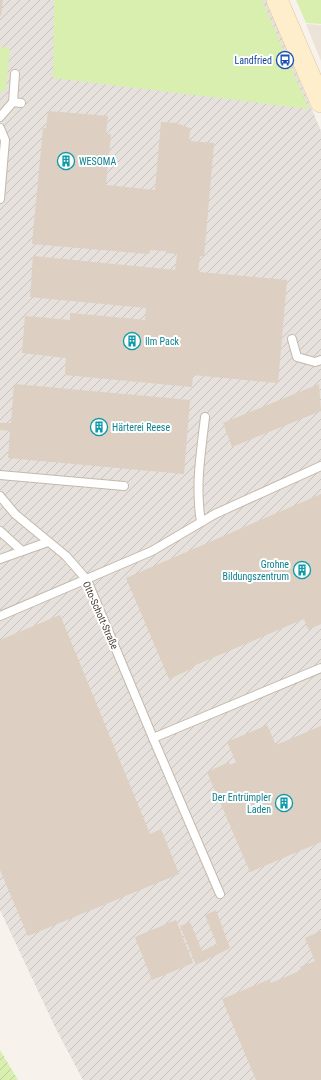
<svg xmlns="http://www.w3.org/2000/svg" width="321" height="1080" viewBox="0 0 321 1080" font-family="'Roboto Condensed',sans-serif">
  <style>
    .residential { fill: #ebe3d8 }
    .industrial { fill: url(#industrial-furrows) }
    .grass { fill: #d8efb0 }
    .garden { fill: url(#garden-furrows) }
    .building { fill: #ddcfc1 }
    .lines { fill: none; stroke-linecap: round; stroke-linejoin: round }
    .lane-casing { stroke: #c4b9ac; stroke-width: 10 }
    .secondary-casing { stroke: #dec598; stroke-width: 22 }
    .lane { stroke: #fff; stroke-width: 8 }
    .secondary { stroke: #fec; stroke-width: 21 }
    .labels { text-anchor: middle; stroke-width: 4; stroke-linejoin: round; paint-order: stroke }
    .transit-label { font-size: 10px; fill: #164399; stroke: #fff; text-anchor: end }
    .culture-label { font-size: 10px; fill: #0d838f; stroke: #fff; text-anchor: start }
    .street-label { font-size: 10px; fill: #4c4237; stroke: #fff }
  </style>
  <defs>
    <pattern id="industrial-furrows" width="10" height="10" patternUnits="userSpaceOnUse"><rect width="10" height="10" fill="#e6e1dc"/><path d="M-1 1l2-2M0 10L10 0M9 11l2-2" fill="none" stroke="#c7c2bd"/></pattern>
    <pattern id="garden-furrows" width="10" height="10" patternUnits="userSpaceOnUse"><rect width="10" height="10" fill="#d8efb0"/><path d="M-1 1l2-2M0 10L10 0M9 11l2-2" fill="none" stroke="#bbce98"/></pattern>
  </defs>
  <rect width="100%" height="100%" fill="#f7f2eb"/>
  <path class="residential" d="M 306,24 L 321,25 L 321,61 Z"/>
  <path class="industrial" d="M 0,0 L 266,0 L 321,131 L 321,1080 L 83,1080 L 55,1027 L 0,910 Z"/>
  <g class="grass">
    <path d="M 54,0 L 262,0 L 309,109 L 53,78 Z"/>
    <path d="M 296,0 L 321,0 L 321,24 L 306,23 Z"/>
    <path d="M 0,47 L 10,48 L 6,89 L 0,93 Z"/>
  </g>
  <path class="garden" d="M 0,1050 L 18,1080 L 0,1080 Z"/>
  <g class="building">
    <path d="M 0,0 L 3,0 L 1,16 L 0,15 Z"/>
    <path d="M 48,111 L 108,116 L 106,134 L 111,134 L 106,185 L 155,190 L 161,122 L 176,123 L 190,128 L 189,141 L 214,143 L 204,257 L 200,256 L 198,272 L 287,280 L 278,383 L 193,375 L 192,387 L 65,375 L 66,358 L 22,353 L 25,316 L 70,320 L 70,313 L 145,320 L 146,308 L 30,297 L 33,256 L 175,270 L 177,254 L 166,253 L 166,251 L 150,250 L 149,254 L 32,244 L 43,128 L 46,128 Z"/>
    <path d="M 14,384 L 190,400 L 184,474 L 8,458 L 10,431 L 0,430 L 0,423 L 11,423 Z"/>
    <path d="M 319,384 L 321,411 L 232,447 L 223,423 Z"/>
    <path d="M 321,494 L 321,624 L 308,630 L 304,619 L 191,667 L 191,669 L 169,679 L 126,578 Z"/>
    <path d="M 60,615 L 150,834 L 161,829 L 179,874 L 28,936 L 0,870 L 0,640 Z"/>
    <path d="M 267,725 L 276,745 L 321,726 L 321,842 L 250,872 L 207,772 L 229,762 L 230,765 L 236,762 L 227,742 Z"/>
    <path d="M 216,910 L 230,948 L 196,965 L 180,926 L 190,922 L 202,951 L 217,944 L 205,915 Z"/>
    <path d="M 176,920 L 193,963 L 152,980 L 135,937 Z"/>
    <path d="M 321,931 L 321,1080 L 256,1080 L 222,999 L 270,979 L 271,983 L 302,970 L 300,967 L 315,961 L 305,938 Z"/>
  </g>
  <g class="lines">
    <g class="lane-casing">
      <g id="lane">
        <path d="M 13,102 L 21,103"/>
        <path d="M 0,117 L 13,102 L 15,74"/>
        <path d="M 0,128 L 5,140 L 0,199"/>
        <path d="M 292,339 L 297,357 L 315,362 L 321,360"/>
        <path d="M 0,475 L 124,486"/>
        <path d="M 0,496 L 15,514 L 66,556 L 87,580 L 153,738 L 321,668"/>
        <path d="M 201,522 C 195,485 201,453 205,417"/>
        <path d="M 0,531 L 22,551"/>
        <path d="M 0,559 L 48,542"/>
        <path d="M 0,616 L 152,551 L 215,514 L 321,466"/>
        <path d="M 153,738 L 220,894"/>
      </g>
    </g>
    <g class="secondary-casing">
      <path id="secondary" d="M 277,0 L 321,102"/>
    </g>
    <use href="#lane" class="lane"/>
    <use href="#secondary" class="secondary"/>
  </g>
  <defs>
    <g id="bus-ring" transform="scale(0.9)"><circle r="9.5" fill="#fff" stroke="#1a4fb4" stroke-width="1.5"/><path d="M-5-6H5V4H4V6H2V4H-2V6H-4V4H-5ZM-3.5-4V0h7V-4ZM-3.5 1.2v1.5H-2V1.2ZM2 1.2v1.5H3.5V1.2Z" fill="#1a4fb4"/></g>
    <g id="building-ring" transform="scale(0.9)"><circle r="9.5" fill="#fff" stroke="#0f9aa8" stroke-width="1.5"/><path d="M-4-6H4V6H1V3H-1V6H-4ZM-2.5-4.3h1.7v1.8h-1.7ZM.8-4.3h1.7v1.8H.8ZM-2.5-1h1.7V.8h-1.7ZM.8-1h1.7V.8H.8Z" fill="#0f9aa8"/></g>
  </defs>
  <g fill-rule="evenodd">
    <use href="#bus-ring" x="285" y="60"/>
    <use href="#building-ring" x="66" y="161"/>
    <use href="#building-ring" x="132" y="341"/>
    <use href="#building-ring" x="99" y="427"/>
    <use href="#building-ring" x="302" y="570"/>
    <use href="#building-ring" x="284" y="803"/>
  </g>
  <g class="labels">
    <g class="transit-label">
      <text x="272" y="64">Landfried</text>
    </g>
    <g class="culture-label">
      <text x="79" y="165">WESOMA</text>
      <text x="145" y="345">Ilm Pack</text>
      <text x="112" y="431">Härterei Reese</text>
      <text x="289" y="568" text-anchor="end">Grohne<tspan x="289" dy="12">Bildungszentrum</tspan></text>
      <text x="271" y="801" text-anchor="end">Der Entrümpler<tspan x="271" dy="12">Laden</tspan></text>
    </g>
    <g class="street-label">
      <text transform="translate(101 615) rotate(66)" y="4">Otto-Schott-Straße</text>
    </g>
  </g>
</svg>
